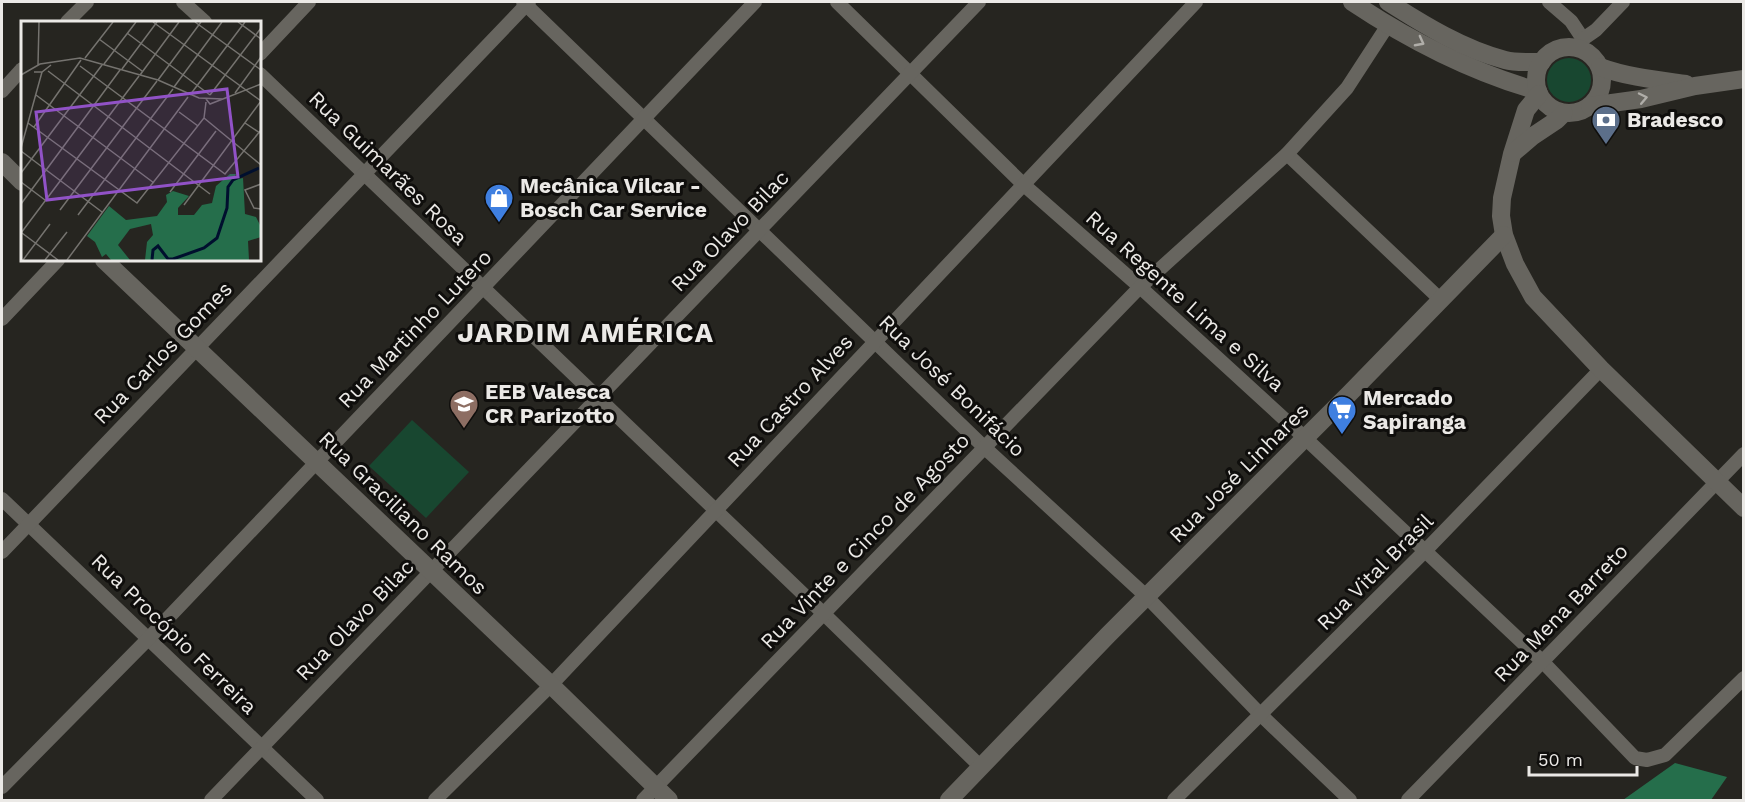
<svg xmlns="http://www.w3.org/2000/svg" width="1745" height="802" viewBox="0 0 1745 802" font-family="'Work Sans',sans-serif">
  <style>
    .green { fill: #184730 }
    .forest { fill: #256e4b }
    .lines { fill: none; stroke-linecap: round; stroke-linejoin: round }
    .street { stroke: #67655f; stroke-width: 14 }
    .secondary { stroke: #67655f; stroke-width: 18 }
    .oneway { stroke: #b0aea9 }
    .labels { text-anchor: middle; stroke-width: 6; stroke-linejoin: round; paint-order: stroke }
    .poi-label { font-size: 21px; font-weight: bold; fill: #ebe9e6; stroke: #0f0e0c; text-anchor: start }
    .street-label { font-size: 21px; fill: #ebe9e6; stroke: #0f0e0c }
    .district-label { font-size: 27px; font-weight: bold; letter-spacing: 1.5px; fill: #ebe9e6; stroke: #0f0e0c }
    .inset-river { fill: none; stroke: #000f2e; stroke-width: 3 }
    .inset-road { fill: none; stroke: #75736f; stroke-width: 1.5 }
    .view { fill: #9152c7; fill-opacity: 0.15; stroke: #9152c7; stroke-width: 3 }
    .inset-edge { fill: none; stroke: #ebe9e6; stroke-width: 3 }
  </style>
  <rect width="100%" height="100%" fill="#262520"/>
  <g class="green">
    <circle cx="1569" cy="80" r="22"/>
    <path d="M 412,420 L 469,472 L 426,518 L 369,466 Z"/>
  </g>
  <path class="forest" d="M 1675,763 L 1727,777 L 1711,800 L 1623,800 Z"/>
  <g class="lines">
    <g class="street">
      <path d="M 183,2 L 205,22"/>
      <path d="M 523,2 L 985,448 L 1146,596 L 1261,715 L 1350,800"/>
      <path d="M 837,2 L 1024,185 L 1140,287 L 1305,438 L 1543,662 L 1635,758 L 1647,760 L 1665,755 L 1744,678"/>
      <path d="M 1549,2 L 1571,21 L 1583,39"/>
      <path d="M 67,22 L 87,2"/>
      <path d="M 1583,39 L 1596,30 L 1623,2"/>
      <path d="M 260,54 L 309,2"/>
      <path d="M 260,74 L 824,614 L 981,767"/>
      <path d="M 2,91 L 22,69"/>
      <path d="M 1287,154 L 1441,300"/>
      <path d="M 2,319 L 58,260"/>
      <path d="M 2,499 L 317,800"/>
      <path d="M 2,552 L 529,2"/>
      <path d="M 2,787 L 148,639 L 755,2"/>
      <path d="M 211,800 L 979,2"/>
      <path d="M 435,800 L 551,685 L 1196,2"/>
      <path d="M 643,800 L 1140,287 L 1287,154 L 1347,88 L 1388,25"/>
      <path d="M 1174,800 L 1425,551 L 1601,369"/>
      <path d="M 1408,800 L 1744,454"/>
    </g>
    <g class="secondary">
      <path d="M 1352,2 C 1409,40 1471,72 1538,91"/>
      <path d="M 1388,2 C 1424,25 1463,49 1505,60 C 1516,63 1530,62 1542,62"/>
      <circle cx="1569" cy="80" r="33"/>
      <path d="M 1600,67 C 1627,77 1657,80 1686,84"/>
      <path d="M 1539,94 L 1526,110 L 1512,154 L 1502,198 L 1501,216 L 1504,235 L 1515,264 L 1533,297 L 1601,369 L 1744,508"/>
      <path d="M 1590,106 L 1641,99 L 1695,86 L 1744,79"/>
      <path d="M 1513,153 L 1533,136 L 1557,120 L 1564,113"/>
      <path d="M 2,162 L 22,182"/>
      <path d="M 104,260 L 551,685 L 669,800"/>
      <path d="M 949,800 L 1108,635 L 1350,393 L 1504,235"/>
    </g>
  </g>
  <defs><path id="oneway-chevron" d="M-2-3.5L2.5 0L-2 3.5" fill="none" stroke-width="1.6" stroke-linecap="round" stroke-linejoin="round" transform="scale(1.5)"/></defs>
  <g class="oneway">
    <use href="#oneway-chevron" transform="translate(1420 42) rotate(28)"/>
    <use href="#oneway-chevron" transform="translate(1643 98) rotate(-12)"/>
  </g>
  <defs>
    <g id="bank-pin" transform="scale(1.5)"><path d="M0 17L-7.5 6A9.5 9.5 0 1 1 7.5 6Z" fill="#5c6f8a" stroke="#0f0e0c"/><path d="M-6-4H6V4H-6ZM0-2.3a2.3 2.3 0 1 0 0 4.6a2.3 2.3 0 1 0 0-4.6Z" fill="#fff"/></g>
    <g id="shop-pin" transform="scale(1.5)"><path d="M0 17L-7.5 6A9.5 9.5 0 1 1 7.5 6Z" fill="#3f7fe0" stroke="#0f0e0c"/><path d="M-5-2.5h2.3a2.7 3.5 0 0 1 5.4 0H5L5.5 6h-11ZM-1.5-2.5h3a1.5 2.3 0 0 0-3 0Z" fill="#fff"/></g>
    <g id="school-pin" transform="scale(1.5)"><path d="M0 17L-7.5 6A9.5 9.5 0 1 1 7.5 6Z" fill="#8d6e63" stroke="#0f0e0c"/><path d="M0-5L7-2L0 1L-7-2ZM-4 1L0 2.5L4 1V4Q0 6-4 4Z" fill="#fff"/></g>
    <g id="supermarket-pin" transform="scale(1.5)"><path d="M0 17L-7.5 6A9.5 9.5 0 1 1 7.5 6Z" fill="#3f7fe0" stroke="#0f0e0c"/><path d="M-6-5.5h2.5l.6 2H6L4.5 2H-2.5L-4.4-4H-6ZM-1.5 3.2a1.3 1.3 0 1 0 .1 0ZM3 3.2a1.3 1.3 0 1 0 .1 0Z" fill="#fff"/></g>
  </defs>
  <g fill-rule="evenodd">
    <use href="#bank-pin" x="1606" y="120"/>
    <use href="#shop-pin" x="499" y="198"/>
    <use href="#school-pin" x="464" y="404"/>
    <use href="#supermarket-pin" x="1342" y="410"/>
  </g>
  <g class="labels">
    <g class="poi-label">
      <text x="1627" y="127">Bradesco</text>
      <text x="520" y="193">Mecânica Vilcar -<tspan x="520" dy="24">Bosch Car Service</tspan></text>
      <text x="485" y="399">EEB Valesca<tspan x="485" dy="24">CR Parizotto</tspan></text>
      <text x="1363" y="405">Mercado<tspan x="1363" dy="24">Sapiranga</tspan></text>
    </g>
    <g class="street-label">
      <text transform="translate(388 168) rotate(44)" y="7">Rua Guimarães Rosa</text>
      <text transform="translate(730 231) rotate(-46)" y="7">Rua Olavo Bilac</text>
      <text transform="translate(1185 301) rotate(42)" y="7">Rua Regente Lima e Silva</text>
      <text transform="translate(415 329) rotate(-46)" y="7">Rua Martinho Lutero</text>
      <text transform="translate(163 353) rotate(-46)" y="7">Rua Carlos Gomes</text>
      <text transform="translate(952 386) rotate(44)" y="7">Rua José Bonifácio</text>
      <text transform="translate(790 401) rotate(-47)" y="7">Rua Castro Alves</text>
      <text transform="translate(1239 473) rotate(-45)" y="7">Rua José Linhares</text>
      <text transform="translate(403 513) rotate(44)" y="7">Rua Graciliano Ramos</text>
      <text transform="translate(865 541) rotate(-46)" y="7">Rua Vinte e Cinco de Agosto</text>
      <text transform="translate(1375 572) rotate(-45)" y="7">Rua Vital Brasil</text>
      <text transform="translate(1561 613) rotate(-46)" y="7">Rua Mena Barreto</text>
      <text transform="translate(355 620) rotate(-46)" y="7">Rua Olavo Bilac</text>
      <text transform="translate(174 634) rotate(44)" y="7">Rua Procópio Ferreira</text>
    </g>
    <g class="district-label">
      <text x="586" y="342">JARDIM AMÉRICA</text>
    </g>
  </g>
  <g transform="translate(21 21)">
    <rect width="240" height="240" fill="#262520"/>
    <path d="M 209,153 L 215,153 L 212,159 L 222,157 L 224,193 L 235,196 L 240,206 L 240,216 L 227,220 L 228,239 L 124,239 L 126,221 L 132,214 L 130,203 L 109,208 L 97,224 L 109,239 L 90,239 L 85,233 L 81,236 L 74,221 L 66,215 L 88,185 L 105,199 L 136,195 L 146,181 L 145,174 L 152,170 L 168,175 L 157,187 L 157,194 L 173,194 L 181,184 L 191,182 L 195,165 Z" fill="#256e4b"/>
    <path class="inset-river" d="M 131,239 L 132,229 L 137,225 L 147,238 L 152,238 L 183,227 L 196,217 L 206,187 L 207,166 L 212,159 L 238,147"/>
    <path class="inset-road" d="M 132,1 L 240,80M 174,1 L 240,49M 217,1 L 240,18M 106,12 L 189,74M 78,18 L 121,50M 64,37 L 92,1M 83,43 L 115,1M 17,44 L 18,1M 59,45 L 204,153 L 240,109M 101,48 L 136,1M 27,50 L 189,173M 13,51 L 21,51 L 30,44M 0,54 L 19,43 L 59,37 L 137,59 L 178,77 L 202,78M 119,54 L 158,1M 137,59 L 180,1M 153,66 L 201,1M 214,72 L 240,36M 15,74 L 133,162M 169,74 L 224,1M 189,74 L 240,7M 185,78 L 189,83 L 240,63M 158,91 L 177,105M 183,97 L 240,144M 7,102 L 116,182 L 183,97 L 185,81M 224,102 L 239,112M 13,106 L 60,39M 0,127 L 21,51M 0,130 L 81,191M 0,152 L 81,44M 0,161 L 24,179M 240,163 L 224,169 L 233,187 L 240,188M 149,171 L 195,110M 0,183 L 99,49M 163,184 L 240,80M 39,189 L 136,60M 57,194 L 152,68M 0,212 L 118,55M 1,212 L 37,239M 2,239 L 29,203M 24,239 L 46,211M 46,239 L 167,76"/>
    <path class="view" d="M 206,68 L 217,156 L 26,179 L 15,91 Z"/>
    <rect width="240" height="240" class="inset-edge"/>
  </g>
  <rect width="1745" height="802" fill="none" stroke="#ebe9e6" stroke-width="6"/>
  <path d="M1529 766v9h108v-9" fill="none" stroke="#ebe9e6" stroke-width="3"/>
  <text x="1538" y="766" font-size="18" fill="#ebe9e6" stroke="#0f0e0c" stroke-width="4.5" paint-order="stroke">50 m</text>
</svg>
